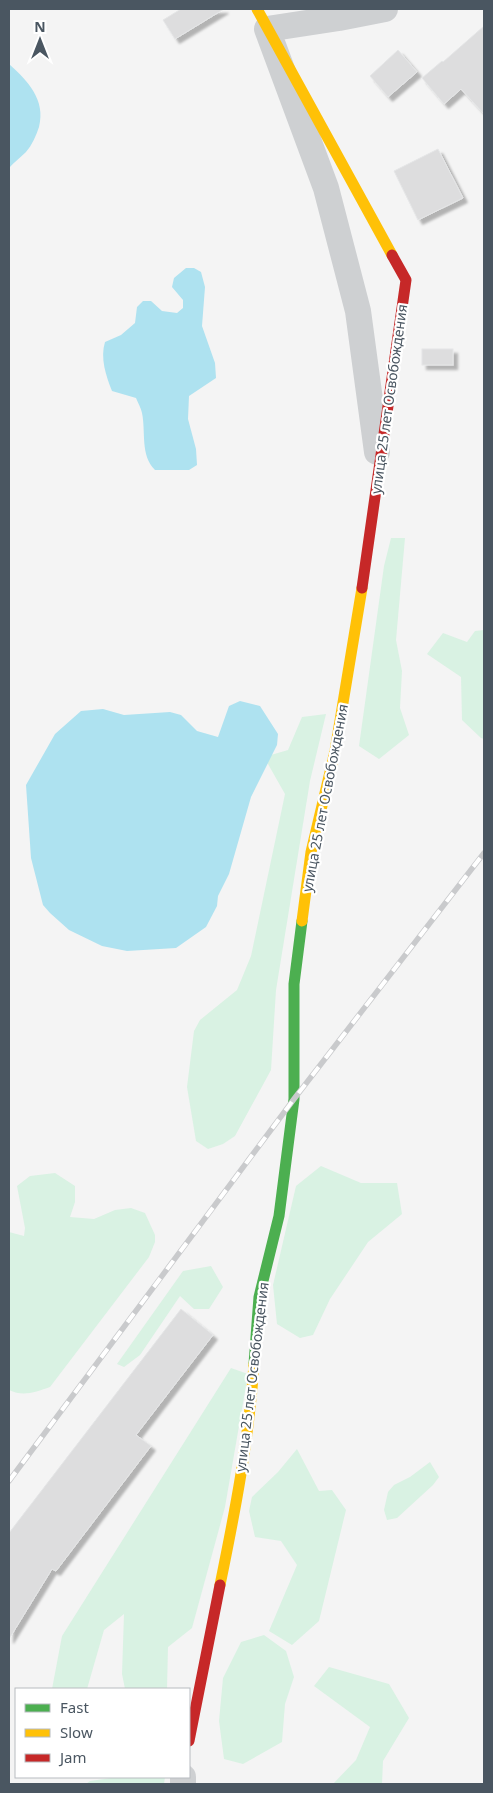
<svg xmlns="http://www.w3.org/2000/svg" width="493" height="1793" viewBox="0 0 493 1793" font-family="'Noto Sans',sans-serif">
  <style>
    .green { fill: #d9f2e3 }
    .water { fill: #aee2f0 }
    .building { fill: #ddddde; stroke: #e5e6e7; filter: url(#shadow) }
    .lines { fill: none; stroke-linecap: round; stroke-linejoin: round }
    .street { stroke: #ced0d2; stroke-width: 26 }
    .fast { stroke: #4caf50; stroke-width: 11 }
    .slow { stroke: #ffc107; stroke-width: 11 }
    .jam { stroke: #c62828; stroke-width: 11 }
    .rail-casing { stroke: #c9cacc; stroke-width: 5.5 }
    .rail { stroke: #fff; stroke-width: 4; stroke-dasharray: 11; stroke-linecap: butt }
    .labels { text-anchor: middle; stroke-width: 4.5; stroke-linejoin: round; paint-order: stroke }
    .street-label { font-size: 14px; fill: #4a5661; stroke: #fff }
  </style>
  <defs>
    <filter id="shadow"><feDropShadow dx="4.5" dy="4.5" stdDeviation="1" flood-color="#0004"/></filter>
  </defs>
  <rect width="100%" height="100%" fill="#f4f4f4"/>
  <g class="green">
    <path d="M 391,538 L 405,538 L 396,640 L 402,671 L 400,708 L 409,735 L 379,759 L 359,746 L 384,566 Z"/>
    <path d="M 484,630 L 484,739 L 481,738 L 462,720 L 461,677 L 427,654 L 443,633 L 467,642 L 475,631 Z"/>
    <path d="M 326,714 L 310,781 L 276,990 L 271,1070 L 235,1136 L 223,1144 L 208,1149 L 196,1141 L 187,1087 L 194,1031 L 200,1020 L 237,990 L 251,956 L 285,794 L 264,757 L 288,750 L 302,717 Z"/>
    <path d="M 321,1166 L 361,1183 L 397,1183 L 402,1214 L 368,1242 L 330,1299 L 313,1335 L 300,1338 L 277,1324 L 273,1285 L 296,1186 Z"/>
    <path d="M 55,1173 L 75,1186 L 75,1202 L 70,1217 L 94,1219 L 115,1210 L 131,1208 L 145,1213 L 155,1235 L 155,1242 L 149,1257 L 50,1387 C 36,1392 23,1397 9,1390 L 9,1232 L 24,1236 L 25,1228 L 17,1186 L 30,1176 Z"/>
    <path d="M 211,1266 L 223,1287 L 209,1309 L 194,1309 L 180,1296 L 140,1355 L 124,1367 L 117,1364 L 183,1271 Z"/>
    <path d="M 231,1368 L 248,1374 L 225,1507 L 192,1628 L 168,1647 L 167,1689 L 125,1689 L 122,1674 L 124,1614 L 104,1630 L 87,1689 L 52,1689 L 62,1636 Z"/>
    <path d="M 297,1449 L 319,1491 L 332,1490 L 346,1510 L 319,1621 L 292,1645 L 269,1631 L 297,1565 L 281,1541 L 255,1537 L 249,1511 L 252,1497 L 278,1472 Z"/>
    <path d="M 430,1462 L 439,1477 L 433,1485 L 397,1518 L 387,1520 L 384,1510 L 388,1492 L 394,1485 L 410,1477 Z"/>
    <path d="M 264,1635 L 286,1651 L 294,1677 L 285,1704 L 282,1742 L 243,1764 L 224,1759 L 219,1721 L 223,1678 L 241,1642 Z"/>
    <path d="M 329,1667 L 389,1684 L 409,1718 L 383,1761 L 382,1784 L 333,1784 L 356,1760 L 370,1727 L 314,1686 Z"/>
    <path d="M 118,1777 L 165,1777 L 164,1784 L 86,1784 L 90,1781 Z"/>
  </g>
  <g class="water">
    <path d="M 9,64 C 28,81 46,100 39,127 C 36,136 32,145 26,152 C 21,157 14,162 9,168 Z"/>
    <path d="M 186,268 L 194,268 L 201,272 L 205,287 L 202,326 L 215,363 L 216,378 L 189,396 L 188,419 L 196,449 L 197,465 L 189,470 L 155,470 C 140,455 146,432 142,413 C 141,408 138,403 136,398 L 112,391 C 106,376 100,358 105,342 L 121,335 L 135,323 L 137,307 L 143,301 L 151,301 L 162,311 L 177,313 L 183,308 L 183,300 L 172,287 L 174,278 Z"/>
    <path d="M 240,701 L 260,706 L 278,734 L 277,745 L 251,797 L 229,874 L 218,896 L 217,906 L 206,927 L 176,948 L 127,951 L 102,946 L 69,930 L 50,913 L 43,905 L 31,858 L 26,785 L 55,734 L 81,711 L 103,709 L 124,715 L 170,712 L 181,715 L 197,731 L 218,737 L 229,706 Z"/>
  </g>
  <g class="building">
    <path d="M 181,9 L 224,9 L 175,39 L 163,20 Z"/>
    <path d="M 484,26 L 484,114 L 461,89 L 444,104 L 422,78 L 442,61 L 443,62 Z"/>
    <path d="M 398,50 L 417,72 L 388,97 L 370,76 Z"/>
    <path d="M 438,149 L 463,198 L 418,220 L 394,171 Z"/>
    <rect x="422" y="349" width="31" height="16"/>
    <path d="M 181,1309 L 213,1335 L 136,1435 L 151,1446 L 56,1571 L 52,1569 L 9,1639 L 9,1533 Z"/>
  </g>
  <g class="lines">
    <g class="street">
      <path d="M 377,452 L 358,311 L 326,188 L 267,29 L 339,18 L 385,9"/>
      <path d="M 183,1777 L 183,1784"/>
    </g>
    <path class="fast" d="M 254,1364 L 259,1297 L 279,1216 L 294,1099 L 294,984 L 302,921"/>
    <g class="slow">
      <path d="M 257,9 L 392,255"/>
      <path d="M 302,921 L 311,852 L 335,751 L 362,588"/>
      <path d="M 220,1585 C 235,1512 249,1439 254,1364"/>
    </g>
    <g class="jam">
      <path d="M 362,588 L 406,280 L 392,255"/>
      <path d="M 189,1741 L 220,1585"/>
    </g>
    <g class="rail-casing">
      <path id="rail" d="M 9,1481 L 294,1099 L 484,853"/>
    </g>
    <use href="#rail" class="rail"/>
  </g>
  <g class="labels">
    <g class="street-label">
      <text transform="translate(389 399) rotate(-82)" y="5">улица 25 лет Освобождения</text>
      <text transform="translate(325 798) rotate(-79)" y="5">улица 25 лет Освобождения</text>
      <text transform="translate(252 1377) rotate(-83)" y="5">улица 25 лет Освобождения</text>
    </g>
  </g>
  <rect width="493" height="1793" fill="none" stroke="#4a5661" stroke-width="20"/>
  <rect x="15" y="1688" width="175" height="90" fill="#ffffff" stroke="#b7bbc0"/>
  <rect x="25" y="1704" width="25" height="8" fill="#4caf50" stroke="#b7bbc0"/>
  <text x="60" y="1713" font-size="15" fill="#4a5661">Fast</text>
  <rect x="25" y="1729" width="25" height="8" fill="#ffc107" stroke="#b7bbc0"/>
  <text x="60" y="1738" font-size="15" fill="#4a5661">Slow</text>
  <rect x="25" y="1754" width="25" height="8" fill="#c62828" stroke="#b7bbc0"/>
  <text x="60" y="1763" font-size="15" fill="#4a5661">Jam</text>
  <g transform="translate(40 40)" stroke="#ffffff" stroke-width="4" paint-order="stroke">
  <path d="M0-4L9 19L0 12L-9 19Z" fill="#4a5661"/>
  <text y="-8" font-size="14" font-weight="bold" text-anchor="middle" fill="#4a5661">N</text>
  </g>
</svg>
